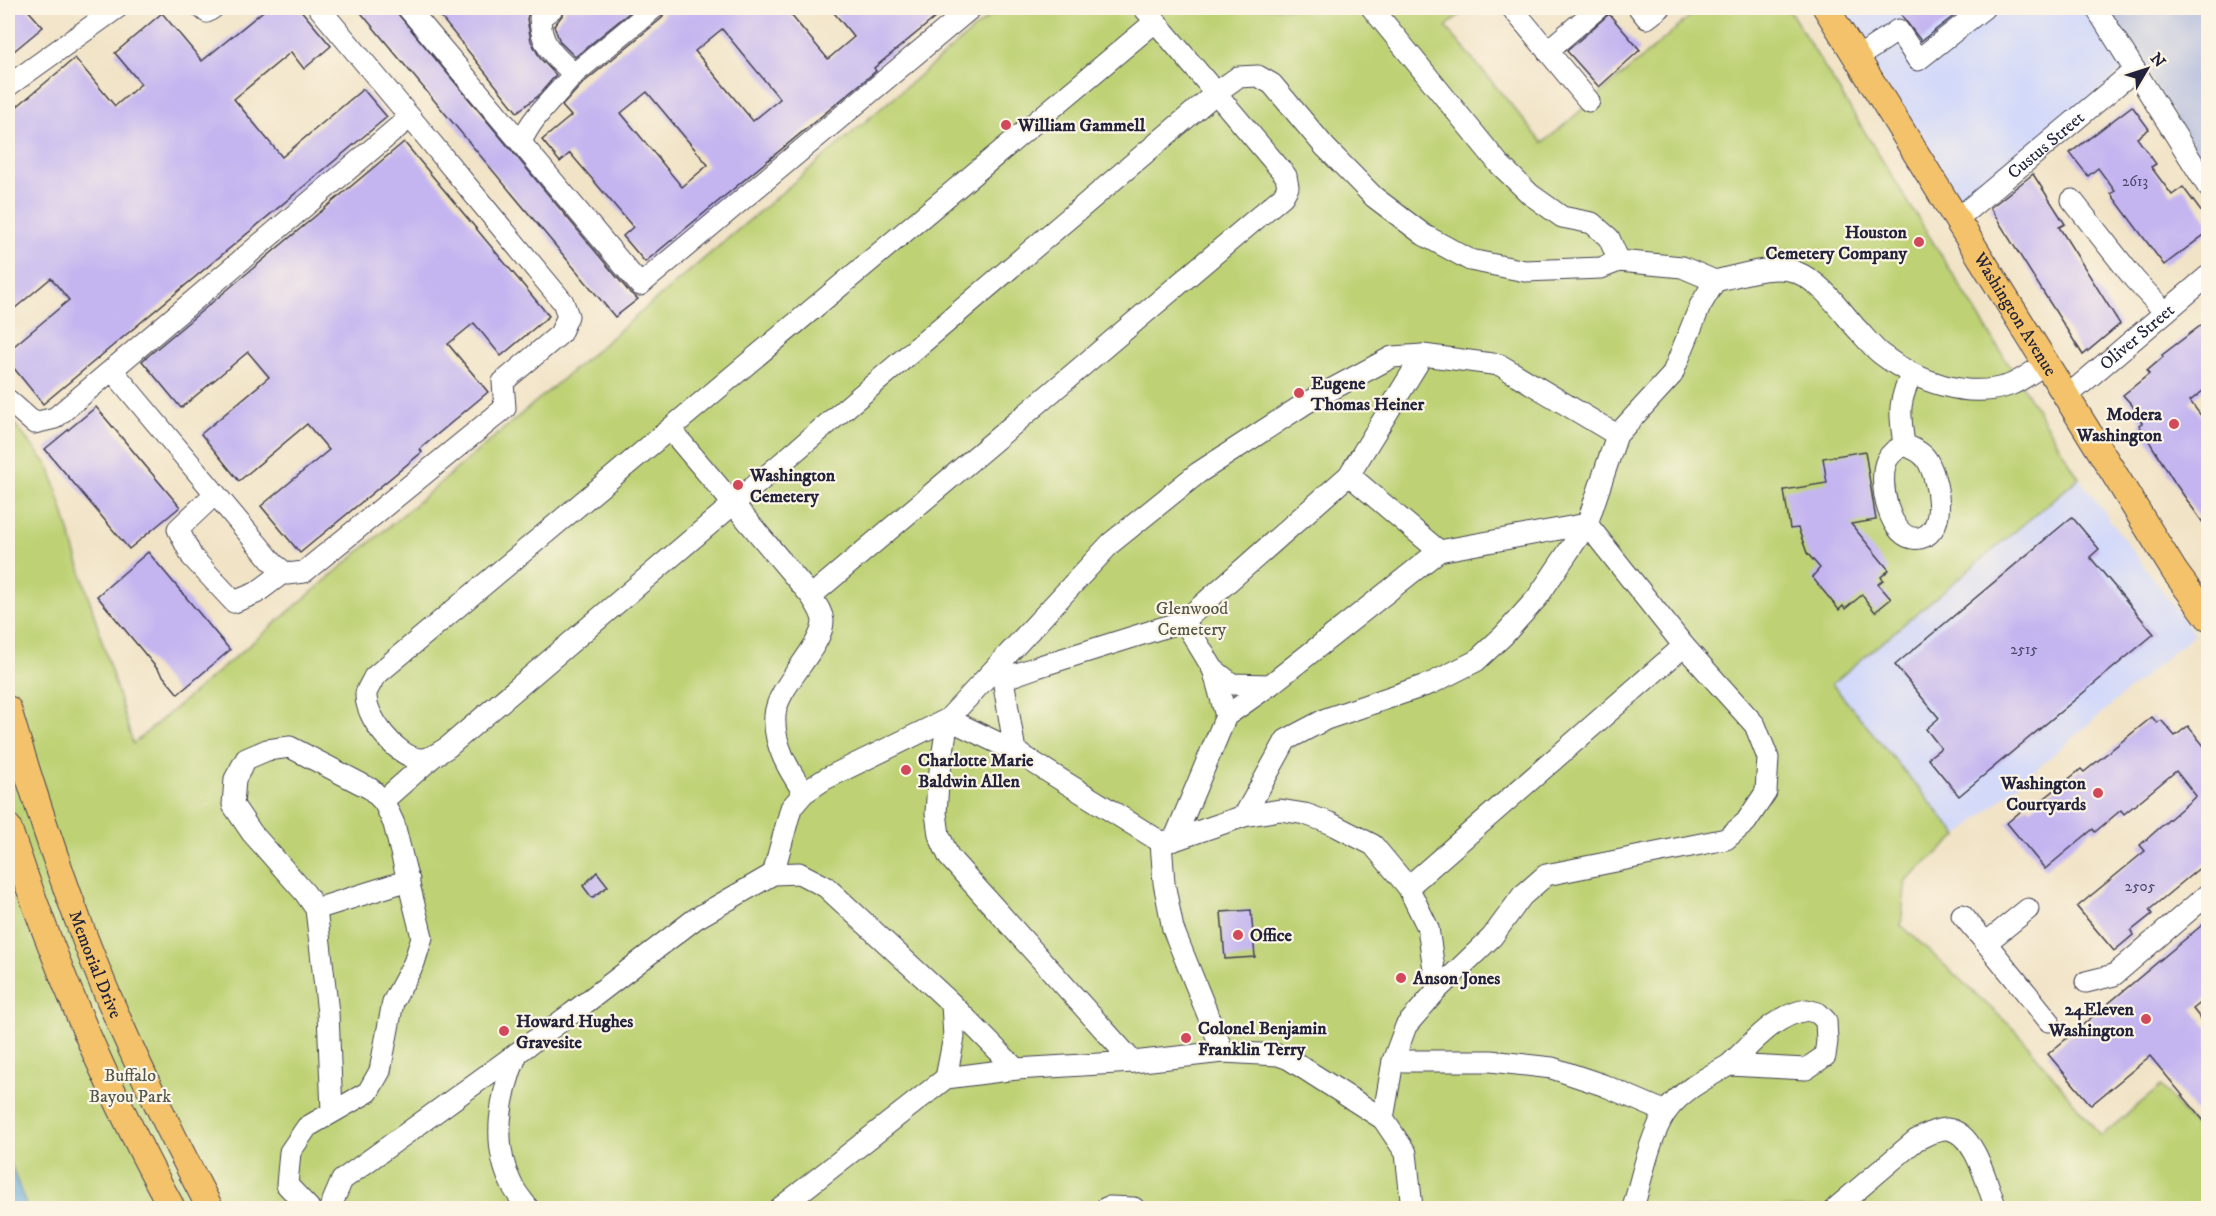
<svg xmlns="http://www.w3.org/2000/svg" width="2216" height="1216" viewBox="0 0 2216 1216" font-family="'IM FELL DW Pica',serif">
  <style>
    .built { fill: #d3d9f9 }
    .industrial { fill: #bcc3de }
    .green { fill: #bed275; stroke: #707a58; stroke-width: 1.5 }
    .water { fill: #64aada; stroke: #43668a; stroke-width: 1.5 }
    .building { fill: #c4b5f0; fill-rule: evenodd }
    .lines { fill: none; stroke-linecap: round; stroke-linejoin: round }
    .minor-casing { stroke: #413f50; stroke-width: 23 }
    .major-casing { stroke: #413f50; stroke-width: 28 }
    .minor { stroke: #fff; stroke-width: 21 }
    .major { stroke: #f3c26a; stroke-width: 26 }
    .poi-dot { fill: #d1495b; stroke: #fcf5e5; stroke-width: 2 }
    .labels { text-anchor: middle; stroke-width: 4.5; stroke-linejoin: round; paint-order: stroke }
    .number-label { font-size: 15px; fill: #4a4768 }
    .poi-label { font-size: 18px; font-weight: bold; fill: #22223b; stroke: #fcf5e5; text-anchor: start }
    .street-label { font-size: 18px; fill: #22223b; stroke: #fcf5e5 }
    .park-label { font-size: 18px; fill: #51574c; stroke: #fcf5e5 }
  </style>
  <rect width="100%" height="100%" fill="#fcf5e5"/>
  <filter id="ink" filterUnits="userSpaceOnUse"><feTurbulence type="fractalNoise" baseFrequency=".0167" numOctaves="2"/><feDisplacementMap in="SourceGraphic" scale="12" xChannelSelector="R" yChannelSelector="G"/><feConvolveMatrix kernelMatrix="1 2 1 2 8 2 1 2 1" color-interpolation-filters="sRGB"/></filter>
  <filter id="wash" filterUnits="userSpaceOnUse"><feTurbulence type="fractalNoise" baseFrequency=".008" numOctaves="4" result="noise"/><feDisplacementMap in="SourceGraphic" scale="24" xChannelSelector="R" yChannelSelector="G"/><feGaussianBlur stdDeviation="1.35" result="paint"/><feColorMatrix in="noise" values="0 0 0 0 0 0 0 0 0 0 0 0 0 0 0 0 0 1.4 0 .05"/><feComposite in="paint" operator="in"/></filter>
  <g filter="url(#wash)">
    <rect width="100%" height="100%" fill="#f1e3c6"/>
    <g class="built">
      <path d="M 1837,8 L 2086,8 L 2126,68 L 1963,205 Z"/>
      <path d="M 2079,478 L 2194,634 L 1958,836 L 1832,684 Z"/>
    </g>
    <path class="industrial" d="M 2106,8 L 2208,8 L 2208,171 Z"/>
    <path class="green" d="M 999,8 L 1466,8 L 1446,27 L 1543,143 L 1700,8 L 1788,8 L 2079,478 L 1832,684 L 1958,836 L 1906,880 L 1901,925 L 2018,1033 L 2101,1136 L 2161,1086 L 2208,1143 L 2208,1208 L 8,1208 L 8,416 L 50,468 L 133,744 Z"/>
    <path class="water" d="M 8,1156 L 27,1208 L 8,1208 Z"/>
    <g id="blocks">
      <g class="building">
        <path d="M 15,8 L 26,8 L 43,27 L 8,56 L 8,14 Z"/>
        <path d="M 267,8 L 299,8 L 331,46 L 304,69 L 291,52 L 234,99 L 282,157 L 363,89 L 387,117 L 43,404 L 8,361 L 8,351 L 69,300 L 51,278 L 8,314 L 8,114 L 75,58 L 115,106 L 141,84 L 115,53 L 162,13 L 202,61 Z"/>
        <path d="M 357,8 L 393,8 L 630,293 L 638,299 L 615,317 Z"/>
        <path d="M 451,8 L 533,8 L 529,12 L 527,19 L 531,41 L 540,58 L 556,75 L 538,96 L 517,112 L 440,16 Z"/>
        <path d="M 566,8 L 635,8 L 575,57 L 560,42 L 554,26 L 564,13 Z"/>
        <path d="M 666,8 L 785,8 L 828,59 L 854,37 L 830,8 L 947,8 L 874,68 L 876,71 L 645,262 L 623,236 L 633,227 L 570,153 L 560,162 L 542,140 L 571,116 L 562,106 L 583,83 L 662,18 ZM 722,29 L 780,99 L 753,121 L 695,51 ZM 647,92 L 708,165 L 682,187 L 621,113 Z"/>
        <path d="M 1896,8 L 1964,8 L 1921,41 Z"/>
        <path d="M 1609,14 L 1640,50 L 1599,87 L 1567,51 Z"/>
        <path d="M 2132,106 L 2149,129 L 2137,138 L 2156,164 L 2151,167 L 2172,195 L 2183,187 L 2208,221 L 2208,232 L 2164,265 L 2111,194 L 2115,191 L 2098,168 L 2088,176 L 2070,153 Z"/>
        <path d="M 404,142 L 549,316 L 501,356 L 474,323 L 448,344 L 488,392 L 420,449 L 422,452 L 300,553 L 261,506 L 329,450 L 307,424 L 239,481 L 201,434 L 269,377 L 248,352 L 181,408 L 142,361 Z"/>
        <path d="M 2033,174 L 2065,224 L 2059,227 L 2120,324 L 2083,355 L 1990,208 Z"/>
        <path d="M 2208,320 L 2208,387 L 2190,401 L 2208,425 L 2208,530 L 2175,483 L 2139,425 L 2142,423 L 2132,405 L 2123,395 L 2149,374 L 2147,371 L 2163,357 L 2162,355 Z"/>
        <path d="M 96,407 L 180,507 L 129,549 L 45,449 Z"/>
        <path d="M 1865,451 L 1876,520 L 1851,524 L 1889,570 L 1881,577 L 1883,580 L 1878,584 L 1891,599 L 1875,612 L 1862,595 L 1845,609 L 1843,606 L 1839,610 L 1812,577 L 1820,568 L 1807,553 L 1798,528 L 1790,529 L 1784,490 L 1827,483 L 1823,458 Z"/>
        <path d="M 2072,517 L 2099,549 L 2090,557 L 2154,634 L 1959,796 L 1928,758 L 1941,748 L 1926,729 L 1939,718 L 1895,665 Z"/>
        <path d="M 148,552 L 230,650 L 178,694 L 97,596 Z"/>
        <path d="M 2152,717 L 2157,723 L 2161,720 L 2175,736 L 2188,726 L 2208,751 L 2208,861 L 2149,910 L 2152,914 L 2131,931 L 2133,935 L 2114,951 L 2077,907 L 2145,851 L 2140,845 L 2196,796 L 2176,771 L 2124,814 L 2121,810 L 2095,832 L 2093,829 L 2045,869 L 2007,823 L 2027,806 L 2031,809 L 2081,769 L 2084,772 Z"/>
        <path d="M 597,872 L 608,886 L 592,898 L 583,886 Z"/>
        <path d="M 1251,910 L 1255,957 L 1225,959 L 1221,912 Z"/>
        <path d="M 2208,920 L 2208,997 L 2193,1009 L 2208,1028 L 2208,1126 L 2150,1056 L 2091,1105 L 2048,1054 Z"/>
      </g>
    </g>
  </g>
  <g filter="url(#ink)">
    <use href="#blocks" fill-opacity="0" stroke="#413f50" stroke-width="1.5"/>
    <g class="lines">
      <g class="minor-casing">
        <g id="minor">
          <path d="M 202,8 L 207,12 L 213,8"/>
          <path d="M 408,8 L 640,285 L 971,8"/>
          <path d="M 553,8 L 540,18 C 541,47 554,55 574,74 L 654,8"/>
          <path d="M 1372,8 L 1499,164 L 1530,194 L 1562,217 L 1592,223 L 1609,238 L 1619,261"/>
          <path d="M 1512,8 L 1589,101"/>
          <path d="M 1639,8 L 1647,18 L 1660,8"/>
          <path d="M 2096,8 L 2208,187"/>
          <path d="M 1156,21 L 374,677 C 372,682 367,689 366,694 C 365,717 396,756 419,759 C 430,760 440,752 448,747 L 1217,92 L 1238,77 L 1258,76 L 1272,84 L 1325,147 L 1374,197 L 1424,235 L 1470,260 L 1525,271 L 1601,268 L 1619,261 L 1682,267 L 1715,281"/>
          <path d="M 1547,51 L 1598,8"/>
          <path d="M 1857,58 L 1898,30 L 1918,60 L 1984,8"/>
          <path d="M 8,86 L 117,8"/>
          <path d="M 521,142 C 533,115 555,97 574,74"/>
          <path d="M 2072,200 L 2135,280 L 2165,312"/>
          <path id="s1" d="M 1956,220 L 2135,70"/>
          <path d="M 112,370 L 274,564 L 287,574 L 304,572 L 505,408 L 503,382 L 560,334 L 568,316 L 563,302 L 410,117"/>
          <path id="s2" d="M 2066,397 L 2208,276"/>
          <path d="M 8,400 L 34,423 L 55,418 L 410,117 L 319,8"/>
          <path d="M 670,429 L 811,596 L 1283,196 L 1288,187 L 1286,176 L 1144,8"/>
          <path d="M 1904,445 C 1913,448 1922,452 1927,460 C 1938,478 1949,531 1920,538 C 1889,544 1877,480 1887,460 C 1891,452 1897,449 1904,445 C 1900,413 1897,404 1912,374"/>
          <path d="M 1349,475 L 1439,551 L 1587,524"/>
          <path d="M 215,494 L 178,529 L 192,557 L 234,602 L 256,593 L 284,572"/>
          <path d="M 1184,621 L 1213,669 L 1232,684 L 1270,685"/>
          <path d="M 1004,665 L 1003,679 L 1015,751"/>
          <path d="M 1213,669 L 1226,716"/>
          <path d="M 1003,679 L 1037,667 L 1184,621 L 1349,475 L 1423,355"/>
          <path d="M 804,793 C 789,770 773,745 775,716 C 776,687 823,647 823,621 C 822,612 816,604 811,596"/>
          <path d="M 383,801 L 434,756"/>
          <path d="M 1244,816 L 1286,740 L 1326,719 L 1432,683 L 1476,661 L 1503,636 L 1537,598 L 1587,524"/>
          <path d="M 1174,840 L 1226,716 L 1270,685 L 1439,551"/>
          <path d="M 1161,842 L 1164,883 L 1173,929 L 1223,1052"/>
          <path d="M 1408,887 L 1684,646"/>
          <path d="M 316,909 L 409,880"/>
          <path d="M 2028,909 L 1986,943 L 2049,1021"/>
          <path d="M 1962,915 L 1986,943"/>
          <path d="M 2086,982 L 2114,975 L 2208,894"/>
          <path d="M 1807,1010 L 1818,1013 L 1826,1021 L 1827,1041 L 1825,1056 L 1806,1069 L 1729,1065 C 1753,1043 1774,1015 1807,1010 Z"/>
          <path d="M 517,1054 C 500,1094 491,1145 512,1185 C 516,1193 523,1201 528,1208"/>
          <path d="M 1393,1061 L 1491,1061 L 1552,1068 L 1603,1085 L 1666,1112"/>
          <path d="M 1133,1062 L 949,857 L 939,835 L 936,813 L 938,784 L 948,719 L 1111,543 L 1198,473 L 1306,403 L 1392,357 L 1423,355 L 1500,365 L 1617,435"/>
          <path d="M 1016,1069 L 952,1004 L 826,887 L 799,873 L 773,874 L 791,808 L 804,793 L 825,779 L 948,719 L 1015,751 L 1161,842 L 1174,840 L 1244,816 L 1280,810 L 1305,814 L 1330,823 L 1373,845 L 1408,887 L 1428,928 L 1437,990"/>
          <path d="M 946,1078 L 954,1037 L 952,1004"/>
          <path d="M 309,1208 L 287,1185 L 290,1152 L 307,1127 L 368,1092 L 380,1071 L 393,1002 L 414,963 L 422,937 L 394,824 L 384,802 L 371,789 L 290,747 L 267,750 L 246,759 L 235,779 L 233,805 L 252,833 L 305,893 L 316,909 L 328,1013 L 332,1112"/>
          <path d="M 330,1208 L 342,1180 L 571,1014 L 695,919 L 773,874"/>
          <path d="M 780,1208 L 946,1078 L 1016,1069 L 1133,1062 L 1223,1052 L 1278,1055 L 1289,1059 L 1383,1119"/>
          <path d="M 1106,1208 L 1109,1207 L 1134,1208"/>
          <path d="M 1412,1208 L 1406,1153 L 1383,1119 L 1393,1061 L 1406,1026 L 1437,990 L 1492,937 L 1522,896 L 1546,875 L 1726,839 L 1746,822 L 1766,792 L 1768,758 L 1755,725 L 1684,646 L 1587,524 L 1617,435 L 1672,375 L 1700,306 L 1715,281 C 1738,276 1774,263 1796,272 C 1821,282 1839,308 1856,328 C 1864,336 1872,347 1881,354 C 1916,381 1967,400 2010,385 C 2022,380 2034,371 2045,364"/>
          <path d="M 1633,1208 C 1641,1181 1650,1135 1666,1112 C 1681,1091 1706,1078 1729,1065"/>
          <path d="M 1836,1208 L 1916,1140 C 1925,1136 1937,1128 1947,1129 C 1976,1132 1987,1186 1996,1208"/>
        </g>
      </g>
      <g class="major-casing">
        <g id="major">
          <path id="s3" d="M 1826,8 L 2175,572 L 2208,617"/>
          <path id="s4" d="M 8,709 C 31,786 56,863 85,939 C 120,1031 164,1121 210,1208"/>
          <path d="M 8,827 C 52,958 106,1088 172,1208"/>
        </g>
      </g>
      <use href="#minor" class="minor"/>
      <use href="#major" class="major"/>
    </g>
  </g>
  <g class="poi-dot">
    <circle cx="1006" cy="125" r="6"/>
    <circle cx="1919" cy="242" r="6"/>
    <circle cx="1299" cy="393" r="6"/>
    <circle cx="2174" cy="424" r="6"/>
    <circle cx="738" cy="485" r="6"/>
    <circle cx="906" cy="770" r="6"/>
    <circle cx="2098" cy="793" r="6"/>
    <circle cx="1238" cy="935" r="6"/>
    <circle cx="1401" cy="978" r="6"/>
    <circle cx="2146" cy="1019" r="6"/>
    <circle cx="504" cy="1031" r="6"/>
    <circle cx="1186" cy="1038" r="6"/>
  </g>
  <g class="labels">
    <g class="number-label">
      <text x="2135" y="186">2613</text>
      <text x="2024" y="654">2515</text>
      <text x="2140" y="891">2505</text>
    </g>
    <g class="poi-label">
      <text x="1018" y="131">William Gammell</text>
      <text x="1907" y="238" text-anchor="end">Houston<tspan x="1907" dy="21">Cemetery Company</tspan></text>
      <text x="1311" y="389">Eugene<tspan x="1311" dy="21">Thomas Heiner</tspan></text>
      <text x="2162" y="420" text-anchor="end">Modera<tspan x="2162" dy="21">Washington</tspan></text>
      <text x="750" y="481">Washington<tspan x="750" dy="21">Cemetery</tspan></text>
      <text x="918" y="766">Charlotte Marie<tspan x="918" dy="21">Baldwin Allen</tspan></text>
      <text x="2086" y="789" text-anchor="end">Washington<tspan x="2086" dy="21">Courtyards</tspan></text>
      <text x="1250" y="941">Office</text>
      <text x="1413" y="984">Anson Jones</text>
      <text x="2134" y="1015" text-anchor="end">24Eleven<tspan x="2134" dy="21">Washington</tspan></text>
      <text x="516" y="1027">Howard Hughes<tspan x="516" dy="21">Gravesite</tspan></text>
      <text x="1198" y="1034">Colonel Benjamin<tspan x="1198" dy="21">Franklin Terry</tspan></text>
    </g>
    <g class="street-label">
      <text dy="6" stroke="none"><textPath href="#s1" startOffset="117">Custus Street</textPath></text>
      <text dy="6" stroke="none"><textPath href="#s3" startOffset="360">Washington Avenue</textPath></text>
      <text dy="6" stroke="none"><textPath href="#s2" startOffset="93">Oliver Street</textPath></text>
      <text dy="6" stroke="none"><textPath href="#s4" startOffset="270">Memorial Drive</textPath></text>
    </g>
    <g class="park-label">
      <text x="1192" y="614">Glenwood<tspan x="1192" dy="21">Cemetery</tspan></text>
      <text x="130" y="1081">Buffalo<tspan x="130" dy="21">Bayou Park</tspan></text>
    </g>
  </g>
  <rect width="2216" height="1216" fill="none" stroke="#fcf5e5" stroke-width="30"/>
  <g transform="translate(2147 69) rotate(51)" stroke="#fcf5e5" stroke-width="4.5" paint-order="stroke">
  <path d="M0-4.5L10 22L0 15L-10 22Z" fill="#22223b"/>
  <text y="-9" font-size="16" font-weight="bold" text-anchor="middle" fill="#22223b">N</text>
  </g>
</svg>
